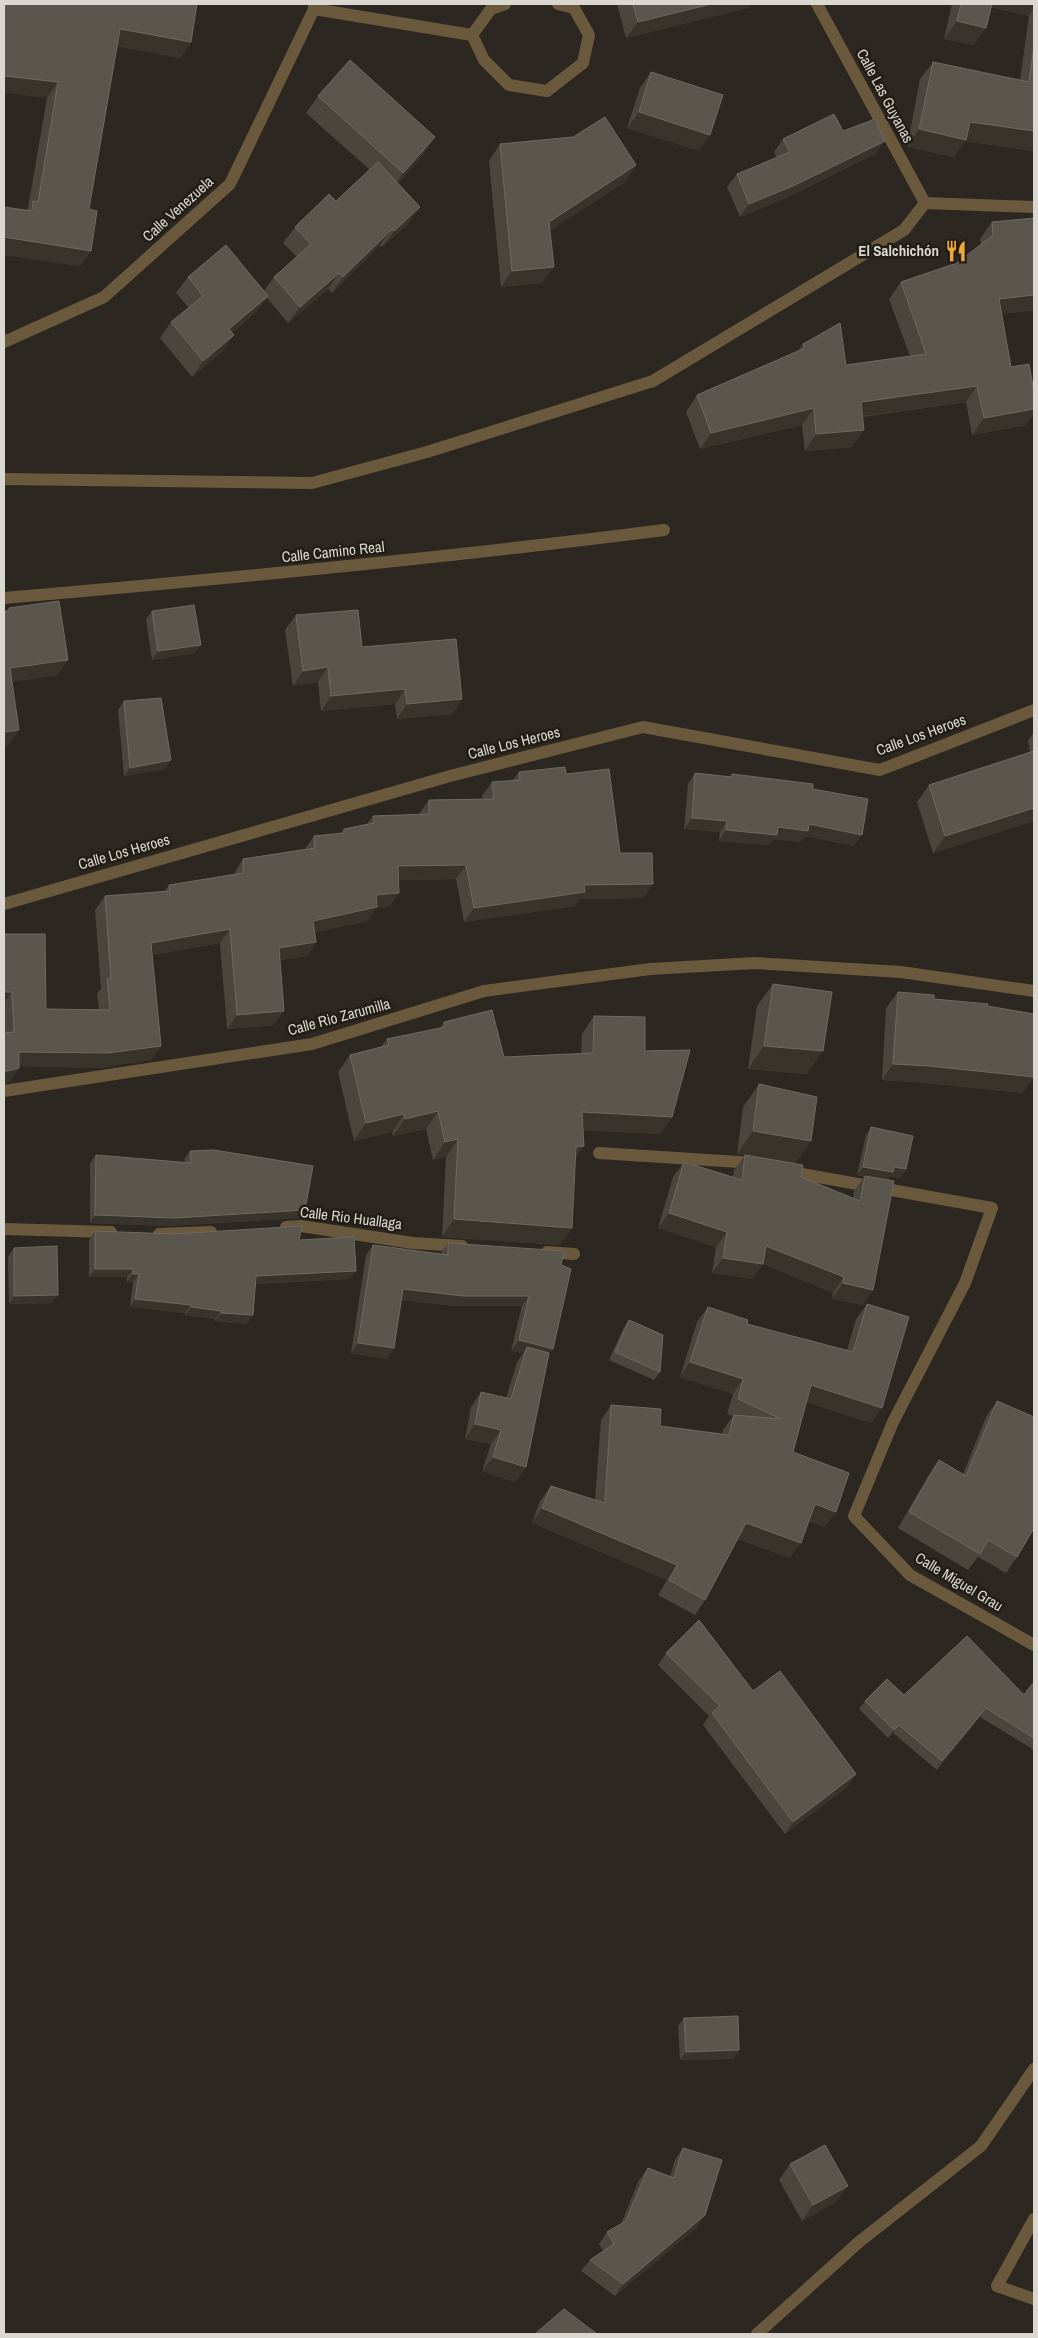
<svg xmlns="http://www.w3.org/2000/svg" width="1038" height="2338" viewBox="0 0 1038 2338" font-family="'Archivo Narrow',sans-serif">
  <style>
    .lines { fill: none; stroke-linecap: round; stroke-linejoin: round }
    .street { stroke: #6a593c; stroke-width: 12 }
    .wall { fill: #4b463d }
    .shaded-wall { fill: #38332b }
    .building { fill: #5a564d; stroke: #6e6a62 }
    .labels { text-anchor: middle; stroke-width: 5; stroke-linejoin: round; paint-order: stroke }
    .street-label { font-size: 15px; fill: #dad7d1; stroke: #221e16 }
    .poi-label { font-size: 15px; font-weight: bold; fill: #dad7d1; stroke: #221e16; text-anchor: end }
  </style>
  <rect width="100%" height="100%" fill="#2c2720"/>
  <g class="lines">
    <g class="street">
      <path d="M 817,4 L 925,203"/>
      <path d="M 314,9 L 472,35"/>
      <path d="M 472,35 L 484,60 L 509,85 L 547,91 L 583,63 L 589,35 L 574,8 L 558,4"/>
      <path d="M 472,35 L 491,9 L 505,4"/>
      <path d="M 925,203 L 1034,207"/>
      <path d="M 4,342 L 104,297 L 230,184 L 314,9 L 314,4"/>
      <path d="M 4,479 L 312,483 L 427,452 L 653,381 L 904,230 L 925,203"/>
      <path d="M 4,598 C 224,579 444,558 664,530"/>
      <path d="M 4,904 L 450,776 L 643,727 L 880,770 L 1034,710"/>
      <path d="M 4,1091 L 312,1044 L 484,991 L 650,969 L 755,963 L 901,972 L 1034,991"/>
      <path d="M 599,1153 L 739,1162 L 756,1165"/>
      <path d="M 785,1171 L 992,1208 L 965,1283 L 893,1422 L 854,1516 L 910,1575 L 1034,1645"/>
      <path d="M 286,1227 L 301,1226 L 413,1243 L 462,1246"/>
      <path d="M 4,1229 L 111,1232"/>
      <path d="M 159,1234 L 211,1232"/>
      <path d="M 547,1252 L 574,1254"/>
      <path d="M 1034,2219 L 997,2286 L 1034,2299"/>
      <path d="M 757,2334 L 859,2242 L 981,2146 L 1034,2069"/>
    </g>
  </g>
  <g class="wall">
    <path d="M 4,4 L 191,42 L 180,58 L 117,46 L 89,209 L 91,251 L 80,266 L 4,255 L 4,207 L 27,210 L 28,208 L 47,98 Z"/>
    <path d="M 617,4 L 751,4 L 748,8 L 626,38 Z"/>
    <path d="M 952,4 L 1034,4 L 1034,151 L 965,141 L 954,157 L 907,147 L 920,79 L 933,62 L 1020,80 L 1029,16 L 991,7 L 974,45 L 944,39 Z"/>
    <path d="M 651,72 L 699,151 L 627,128 L 640,88 Z"/>
    <path d="M 318,96 L 424,154 L 398,183 L 409,223 L 382,247 L 380,245 L 332,293 L 328,289 L 288,323 L 267,298 L 256,312 L 232,333 L 223,351 L 192,377 L 160,338 L 171,322 L 189,308 L 176,293 L 188,277 L 264,291 L 274,277 L 297,257 L 283,243 L 295,227 L 336,201 L 370,170 L 306,113 Z"/>
    <path d="M 843,131 L 875,154 L 784,199 L 740,217 L 727,187 L 737,174 L 777,158 L 774,152 L 783,139 Z"/>
    <path d="M 500,144 L 636,165 L 625,182 L 550,230 L 542,283 L 501,287 L 489,161 Z"/>
    <path d="M 992,222 L 1034,310 L 1001,314 L 1011,367 L 1034,392 L 1034,412 L 1026,425 L 972,435 L 966,402 L 862,417 L 852,447 L 805,451 L 802,425 L 700,449 L 686,412 L 697,395 L 798,351 L 803,344 L 846,365 L 910,356 L 889,299 L 901,282 L 957,263 L 981,245 L 980,239 Z"/>
    <path d="M 152,611 L 195,653 L 152,660 L 146,619 Z"/>
    <path d="M 296,615 L 362,647 L 462,699 L 452,714 L 397,719 L 395,704 L 321,711 L 318,682 L 293,686 L 285,630 Z"/>
    <path d="M 124,701 L 171,760 L 165,769 L 124,776 L 118,710 Z"/>
    <path d="M 1034,732 L 1034,821 L 933,853 L 917,802 L 929,785 L 1030,752 L 1028,741 Z"/>
    <path d="M 519,772 L 566,774 L 620,853 L 653,884 L 643,898 L 580,899 L 575,906 L 464,922 L 456,879 L 399,880 L 389,907 L 376,908 L 368,921 L 315,932 L 316,942 L 307,956 L 280,960 L 274,1025 L 227,1029 L 220,943 L 152,955 L 161,1046 L 151,1060 L 98,1068 L 19,1066 L 19,1068 L 9,1082 L 4,1084 L 4,934 L 46,1009 L 99,1010 L 97,993 L 101,989 L 95,910 L 105,896 L 164,892 L 169,885 L 234,874 L 243,859 L 305,849 L 314,836 L 341,833 L 344,829 L 367,824 L 373,816 L 419,814 L 429,800 L 483,799 L 482,796 L 492,782 L 513,780 Z"/>
    <path d="M 695,773 L 730,777 L 732,774 L 813,789 L 854,846 L 805,836 L 800,842 L 774,839 L 769,845 L 719,841 L 720,832 L 684,829 L 688,784 Z"/>
    <path d="M 773,984 L 807,1074 L 748,1069 L 757,1006 Z"/>
    <path d="M 898,992 L 934,999 L 987,1006 L 1023,1093 L 917,1082 L 882,1080 L 886,1008 Z"/>
    <path d="M 594,1016 L 645,1051 L 672,1117 L 660,1134 L 583,1130 L 575,1160 L 572,1228 L 560,1245 L 442,1237 L 446,1157 L 433,1160 L 426,1129 L 393,1136 L 392,1132 L 354,1141 L 338,1072 L 350,1055 L 381,1047 L 387,1039 L 440,1028 L 444,1022 L 504,1057 L 581,1054 L 582,1034 Z"/>
    <path d="M 759,1084 L 801,1177 L 853,1198 L 854,1191 L 864,1177 L 857,1175 L 866,1135 L 871,1127 L 906,1169 L 900,1178 L 890,1176 L 887,1180 L 873,1290 L 862,1305 L 832,1299 L 833,1293 L 763,1264 L 752,1279 L 712,1273 L 716,1247 L 658,1228 L 673,1177 L 684,1162 L 733,1177 L 734,1170 L 745,1155 L 737,1154 L 743,1107 Z"/>
    <path d="M 190,1151 L 299,1218 L 168,1226 L 90,1223 L 90,1163 L 96,1155 L 185,1162 L 184,1160 Z"/>
    <path d="M 95,1231 L 299,1240 L 350,1279 L 255,1284 L 247,1324 L 215,1321 L 215,1319 L 185,1315 L 185,1313 L 130,1307 L 133,1282 L 127,1282 L 127,1277 L 89,1277 L 89,1240 Z"/>
    <path d="M 448,1243 L 561,1265 L 553,1349 L 549,1354 L 526,1467 L 515,1482 L 482,1471 L 491,1444 L 465,1439 L 471,1407 L 481,1392 L 506,1398 L 517,1362 L 523,1353 L 511,1351 L 522,1306 L 456,1306 L 401,1300 L 394,1348 L 387,1359 L 351,1353 L 366,1255 L 373,1245 L 441,1254 L 441,1253 Z"/>
    <path d="M 14,1248 L 52,1303 L 9,1304 L 8,1257 Z"/>
    <path d="M 867,1304 L 871,1423 L 806,1402 L 793,1452 L 825,1527 L 809,1521 L 790,1558 L 738,1539 L 705,1600 L 695,1615 L 658,1595 L 667,1580 L 532,1523 L 540,1501 L 551,1486 L 595,1500 L 601,1420 L 611,1405 L 660,1426 L 722,1434 L 723,1430 L 733,1416 L 727,1414 L 733,1394 L 680,1377 L 697,1322 L 708,1307 L 747,1324 L 847,1350 L 856,1319 Z"/>
    <path d="M 629,1320 L 660,1372 L 654,1380 L 609,1360 L 623,1329 Z"/>
    <path d="M 997,1401 L 1017,1557 L 1006,1573 L 978,1557 L 968,1570 L 898,1528 L 928,1476 L 939,1460 L 963,1474 L 986,1417 Z"/>
    <path d="M 666,1653 L 753,1691 L 856,1774 L 847,1787 L 785,1834 L 703,1725 L 709,1716 L 658,1665 Z"/>
    <path d="M 1032,1684 L 1034,1685 L 1034,1750 L 980,1717 L 937,1770 L 893,1733 L 888,1738 L 859,1709 L 865,1701 L 904,1695 L 1024,1695 Z"/>
    <path d="M 684,2018 L 739,2050 L 733,2059 L 680,2060 L 678,2026 Z"/>
    <path d="M 683,2148 L 697,2227 L 615,2296 L 581,2271 L 590,2260 L 603,2251 L 599,2244 L 607,2232 L 621,2224 L 639,2180 L 648,2168 L 670,2177 L 675,2160 Z"/>
    <path d="M 790,2164 L 836,2202 L 802,2221 L 779,2180 Z"/>
  </g>
  <g class="shaded-wall">
    <path d="M 711,4 L 751,4 L 748,8 L 626,38 L 638,22 Z"/>
    <path d="M 984,4 L 1034,4 L 1034,8 L 1029,16 L 983,5 Z"/>
    <path d="M 957,21 L 986,28 L 974,45 L 944,39 Z"/>
    <path d="M 120,29 L 191,42 L 180,58 L 109,45 Z"/>
    <path d="M 4,76 L 58,82 L 47,98 L 4,93 Z"/>
    <path d="M 639,112 L 710,135 L 699,151 L 627,128 Z"/>
    <path d="M 970,122 L 1034,131 L 1034,151 L 965,141 L 954,157 L 907,147 L 919,129 Z"/>
    <path d="M 435,137 L 424,154 L 392,189 L 403,173 Z"/>
    <path d="M 885,141 L 875,154 L 784,199 L 740,217 L 749,204 Z"/>
    <path d="M 636,165 L 625,182 L 538,238 L 549,222 Z"/>
    <path d="M 420,207 L 409,223 L 382,247 L 394,231 Z"/>
    <path d="M 392,229 L 380,245 L 332,293 L 343,277 Z"/>
    <path d="M 4,237 L 91,251 L 80,266 L 4,255 Z"/>
    <path d="M 554,267 L 542,283 L 501,287 L 512,271 Z"/>
    <path d="M 339,273 L 328,289 L 288,323 L 300,307 Z"/>
    <path d="M 1034,295 L 1034,310 L 987,316 L 999,299 Z"/>
    <path d="M 268,296 L 256,312 L 218,345 L 229,329 Z"/>
    <path d="M 234,335 L 223,351 L 192,377 L 203,361 Z"/>
    <path d="M 977,386 L 966,402 L 849,418 L 861,402 Z"/>
    <path d="M 814,408 L 802,425 L 700,449 L 711,433 Z"/>
    <path d="M 1034,409 L 1034,412 L 1026,425 L 972,435 L 984,418 Z"/>
    <path d="M 864,430 L 852,447 L 805,451 L 816,434 Z"/>
    <path d="M 201,645 L 195,653 L 152,660 L 158,651 Z"/>
    <path d="M 68,660 L 57,676 L 4,683 L 10,668 Z"/>
    <path d="M 328,667 L 318,682 L 293,686 L 303,671 Z"/>
    <path d="M 405,689 L 395,704 L 321,711 L 331,696 Z"/>
    <path d="M 462,699 L 452,714 L 397,719 L 407,704 Z"/>
    <path d="M 19,730 L 8,746 L 4,746 L 4,732 Z"/>
    <path d="M 171,760 L 165,769 L 124,776 L 130,768 Z"/>
    <path d="M 1034,808 L 1034,821 L 933,853 L 945,836 Z"/>
    <path d="M 692,818 L 727,821 L 720,832 L 684,829 Z"/>
    <path d="M 809,824 L 862,835 L 854,846 L 805,836 L 800,842 L 774,839 L 769,845 L 719,841 L 726,830 L 778,827 Z"/>
    <path d="M 466,865 L 456,879 L 388,880 L 398,866 Z"/>
    <path d="M 653,884 L 643,898 L 580,899 L 575,906 L 464,922 L 474,908 L 584,885 Z"/>
    <path d="M 399,893 L 389,907 L 376,908 L 368,921 L 303,935 L 313,921 L 376,895 Z"/>
    <path d="M 230,929 L 220,943 L 141,957 L 151,943 Z"/>
    <path d="M 316,942 L 307,956 L 269,962 L 279,948 Z"/>
    <path d="M 4,992 L 12,992 L 4,1003 Z"/>
    <path d="M 284,1011 L 274,1025 L 227,1029 L 237,1015 Z"/>
    <path d="M 161,1046 L 151,1060 L 98,1068 L 9,1066 L 19,1052 Z"/>
    <path d="M 764,1046 L 823,1051 L 807,1074 L 748,1069 Z"/>
    <path d="M 893,1064 L 929,1066 L 1034,1077 L 1023,1093 L 917,1082 L 882,1080 Z"/>
    <path d="M 19,1068 L 9,1082 L 4,1084 L 4,1071 Z"/>
    <path d="M 438,1111 L 426,1129 L 393,1136 L 405,1119 Z"/>
    <path d="M 582,1112 L 672,1117 L 660,1134 L 570,1130 Z"/>
    <path d="M 404,1114 L 392,1132 L 354,1141 L 366,1123 Z"/>
    <path d="M 753,1131 L 811,1141 L 795,1164 L 737,1154 Z"/>
    <path d="M 458,1139 L 446,1157 L 433,1160 L 445,1142 Z"/>
    <path d="M 584,1146 L 572,1164 L 576,1147 Z"/>
    <path d="M 863,1167 L 894,1167 L 906,1169 L 900,1178 L 890,1176 L 887,1181 L 857,1175 Z"/>
    <path d="M 305,1210 L 299,1218 L 168,1226 L 90,1223 L 95,1215 Z"/>
    <path d="M 669,1213 L 727,1232 L 716,1247 L 658,1228 Z"/>
    <path d="M 454,1219 L 572,1228 L 560,1245 L 442,1237 Z"/>
    <path d="M 766,1246 L 844,1277 L 833,1293 L 763,1264 L 752,1279 L 712,1273 L 723,1258 Z"/>
    <path d="M 95,1269 L 133,1269 L 127,1277 L 89,1277 Z"/>
    <path d="M 356,1271 L 350,1279 L 250,1284 L 256,1276 Z"/>
    <path d="M 133,1274 L 139,1274 L 133,1282 L 127,1282 Z"/>
    <path d="M 843,1283 L 873,1290 L 862,1305 L 832,1299 Z"/>
    <path d="M 403,1289 L 529,1296 L 522,1306 L 456,1306 L 396,1300 Z"/>
    <path d="M 58,1295 L 52,1303 L 9,1304 L 14,1296 Z"/>
    <path d="M 135,1299 L 191,1305 L 185,1313 L 130,1307 Z"/>
    <path d="M 191,1307 L 221,1311 L 215,1319 L 185,1315 Z"/>
    <path d="M 221,1313 L 253,1315 L 247,1324 L 215,1321 Z"/>
    <path d="M 519,1340 L 553,1349 L 546,1359 L 527,1347 L 523,1353 L 511,1351 Z"/>
    <path d="M 358,1343 L 394,1348 L 387,1359 L 351,1353 Z"/>
    <path d="M 690,1362 L 743,1379 L 733,1394 L 680,1377 Z"/>
    <path d="M 811,1385 L 882,1408 L 871,1423 L 800,1400 Z"/>
    <path d="M 475,1424 L 501,1430 L 491,1444 L 465,1439 Z"/>
    <path d="M 493,1457 L 526,1467 L 515,1482 L 482,1471 Z"/>
    <path d="M 815,1504 L 836,1512 L 825,1527 L 804,1519 Z"/>
    <path d="M 542,1508 L 677,1565 L 667,1580 L 532,1523 Z"/>
    <path d="M 746,1523 L 801,1543 L 790,1558 L 736,1538 Z"/>
    <path d="M 986,1708 L 980,1717 L 937,1770 L 942,1761 Z"/>
    <path d="M 899,1725 L 893,1733 L 888,1738 L 894,1730 Z"/>
    <path d="M 856,1774 L 847,1787 L 785,1834 L 793,1822 Z"/>
    <path d="M 739,2050 L 733,2059 L 680,2060 L 686,2052 Z"/>
    <path d="M 848,2186 L 836,2202 L 802,2221 L 813,2205 Z"/>
    <path d="M 705,2215 L 697,2227 L 615,2296 L 623,2284 Z"/>
  </g>
  <g class="building">
    <path d="M 4,4 L 197,4 L 191,42 L 120,29 L 89,209 L 97,211 L 91,251 L 4,237 L 4,207 L 32,211 L 33,201 L 38,202 L 58,82 L 4,76 Z"/>
    <path d="M 633,4 L 711,4 L 638,22 Z"/>
    <path d="M 961,4 L 992,4 L 986,28 L 957,21 Z"/>
    <path d="M 1034,46 L 1034,131 L 970,122 L 966,140 L 919,129 L 933,62 L 1029,82 Z"/>
    <path d="M 350,60 L 435,137 L 403,173 L 318,96 Z"/>
    <path d="M 651,72 L 723,95 L 710,135 L 639,112 Z"/>
    <path d="M 834,114 L 843,131 L 875,119 L 885,141 L 793,186 L 749,204 L 737,174 L 790,152 L 783,139 Z"/>
    <path d="M 605,117 L 636,165 L 549,222 L 554,267 L 512,271 L 500,144 L 573,137 Z"/>
    <path d="M 378,162 L 420,207 L 394,231 L 392,229 L 343,277 L 339,273 L 300,307 L 274,277 L 311,244 L 295,227 L 329,194 L 336,201 Z"/>
    <path d="M 1034,218 L 1034,295 L 999,299 L 1011,367 L 1029,364 L 1034,392 L 1034,409 L 984,418 L 977,386 L 861,402 L 864,430 L 816,434 L 814,408 L 711,433 L 697,395 L 805,348 L 803,344 L 840,323 L 846,365 L 926,354 L 901,282 L 957,263 L 993,235 L 992,222 Z"/>
    <path d="M 226,245 L 268,296 L 229,329 L 234,335 L 203,361 L 171,322 L 203,296 L 188,277 Z"/>
    <path d="M 59,601 L 68,660 L 10,668 L 19,730 L 4,732 L 4,611 L 9,611 L 9,608 Z"/>
    <path d="M 194,605 L 201,645 L 158,651 L 152,611 Z"/>
    <path d="M 358,610 L 362,647 L 456,639 L 462,699 L 407,704 L 405,689 L 331,696 L 328,667 L 303,671 L 296,615 Z"/>
    <path d="M 161,698 L 171,760 L 130,768 L 124,701 Z"/>
    <path d="M 1034,751 L 1034,808 L 945,836 L 929,785 Z"/>
    <path d="M 565,767 L 566,774 L 609,769 L 620,853 L 652,853 L 653,884 L 584,885 L 585,892 L 474,908 L 466,865 L 398,866 L 399,893 L 376,895 L 377,907 L 313,921 L 316,942 L 279,948 L 284,1011 L 237,1015 L 230,929 L 151,943 L 161,1046 L 108,1053 L 19,1052 L 19,1068 L 8,1071 L 4,1071 L 4,1033 L 14,1032 L 12,992 L 4,992 L 4,934 L 45,934 L 46,1009 L 110,1010 L 107,979 L 111,979 L 105,896 L 170,891 L 169,885 L 243,873 L 243,859 L 315,848 L 314,836 L 344,833 L 344,829 L 374,823 L 373,816 L 429,814 L 429,800 L 494,799 L 492,782 L 520,780 L 519,772 Z"/>
    <path d="M 695,773 L 732,777 L 732,774 L 813,784 L 813,789 L 868,799 L 862,835 L 809,824 L 808,831 L 778,827 L 777,835 L 726,830 L 727,821 L 692,818 Z"/>
    <path d="M 773,984 L 832,992 L 823,1051 L 764,1046 Z"/>
    <path d="M 898,992 L 934,995 L 934,999 L 988,1004 L 987,1006 L 1034,1014 L 1034,1077 L 929,1066 L 893,1064 Z"/>
    <path d="M 492,1010 L 504,1057 L 593,1053 L 594,1016 L 645,1017 L 645,1051 L 690,1050 L 672,1117 L 582,1112 L 584,1146 L 576,1147 L 572,1228 L 454,1219 L 458,1139 L 445,1142 L 438,1111 L 405,1119 L 404,1114 L 366,1123 L 350,1055 L 389,1045 L 387,1039 L 445,1027 L 444,1022 Z"/>
    <path d="M 759,1084 L 817,1097 L 811,1141 L 753,1131 Z"/>
    <path d="M 871,1127 L 913,1136 L 906,1169 L 894,1167 L 893,1172 L 863,1167 Z"/>
    <path d="M 214,1150 L 313,1166 L 305,1210 L 174,1218 L 95,1215 L 96,1155 L 191,1163 L 190,1151 Z"/>
    <path d="M 745,1155 L 803,1165 L 801,1177 L 860,1201 L 865,1176 L 894,1181 L 873,1290 L 843,1283 L 844,1277 L 766,1246 L 763,1264 L 723,1258 L 727,1232 L 669,1213 L 684,1162 L 742,1180 Z"/>
    <path d="M 302,1226 L 299,1240 L 354,1237 L 356,1271 L 256,1276 L 253,1315 L 221,1313 L 221,1311 L 191,1307 L 191,1305 L 135,1299 L 139,1274 L 133,1274 L 133,1269 L 95,1269 L 95,1231 L 174,1234 Z"/>
    <path d="M 448,1243 L 564,1251 L 561,1265 L 571,1269 L 553,1349 L 519,1340 L 529,1296 L 463,1296 L 403,1289 L 394,1348 L 358,1343 L 373,1245 L 448,1255 Z"/>
    <path d="M 57,1246 L 58,1295 L 14,1296 L 14,1248 Z"/>
    <path d="M 867,1304 L 909,1317 L 882,1408 L 811,1385 L 793,1452 L 849,1473 L 836,1512 L 815,1504 L 801,1543 L 746,1523 L 705,1600 L 669,1580 L 677,1565 L 542,1508 L 551,1486 L 605,1503 L 611,1405 L 661,1409 L 660,1426 L 729,1435 L 734,1415 L 781,1419 L 738,1399 L 743,1379 L 690,1362 L 708,1307 L 748,1320 L 747,1324 L 853,1352 Z"/>
    <path d="M 629,1320 L 663,1335 L 660,1372 L 615,1352 Z"/>
    <path d="M 527,1347 L 549,1353 L 526,1467 L 493,1457 L 501,1430 L 475,1424 L 481,1392 L 511,1399 Z"/>
    <path d="M 997,1401 L 1034,1417 L 1034,1528 L 1017,1557 L 988,1540 L 980,1554 L 909,1512 L 939,1460 L 966,1476 Z"/>
    <path d="M 699,1620 L 753,1691 L 780,1671 L 856,1774 L 793,1822 L 712,1713 L 720,1706 L 666,1653 Z"/>
    <path d="M 967,1636 L 1024,1695 L 1032,1684 L 1034,1685 L 1034,1738 L 986,1708 L 942,1761 L 899,1725 L 894,1730 L 865,1701 L 887,1679 L 904,1695 Z"/>
    <path d="M 738,2016 L 739,2050 L 686,2052 L 684,2018 Z"/>
    <path d="M 825,2145 L 848,2186 L 813,2205 L 790,2164 Z"/>
    <path d="M 683,2148 L 722,2160 L 705,2215 L 623,2284 L 590,2260 L 614,2244 L 607,2232 L 626,2221 L 648,2168 L 674,2178 Z"/>
    <path d="M 564,2309 L 597,2334 L 535,2334 Z"/>
  </g>
  <defs>
    <g id="restaurant-bare" transform="scale(1.725)"><path d="M-5-6h1v4h1v-4h1v4h1v-4h1v5L-1.5 .5V6h-2V.5L-5-1ZM5-6V6H3V1.5H1.5Q1.5-4 5-6Z" fill="#eca93a" stroke="#221e16" stroke-width="2.5" paint-order="stroke"/></g>
  </defs>
  <g fill-rule="evenodd">
    <use href="#restaurant-bare" x="956" y="251"/>
  </g>
  <g class="labels">
    <g class="street-label">
      <text transform="translate(885 96) rotate(62)" y="5">Calle Las Guyanas</text>
      <text transform="translate(178 209) rotate(-42)" y="5">Calle Venezuela</text>
      <text transform="translate(333 552) rotate(-6)" y="5">Calle Camino Real</text>
      <text transform="translate(921 735) rotate(-20)" y="5">Calle Los Heroes</text>
      <text transform="translate(514 743) rotate(-14)" y="5">Calle Los Heroes</text>
      <text transform="translate(124 852) rotate(-16)" y="5">Calle Los Heroes</text>
      <text transform="translate(339 1017) rotate(-15)" y="5">Calle Rio Zarumilla</text>
      <text transform="translate(351 1218) rotate(7)" y="5">Calle Rio Huallaga</text>
      <text transform="translate(959 1582) rotate(31)" y="5">Calle Miguel Grau</text>
    </g>
    <g class="poi-label">
      <text x="939" y="256">El Salchichón</text>
    </g>
  </g>
  <rect width="1038" height="2338" fill="none" stroke="#dad7d1" stroke-width="10"/>
</svg>
